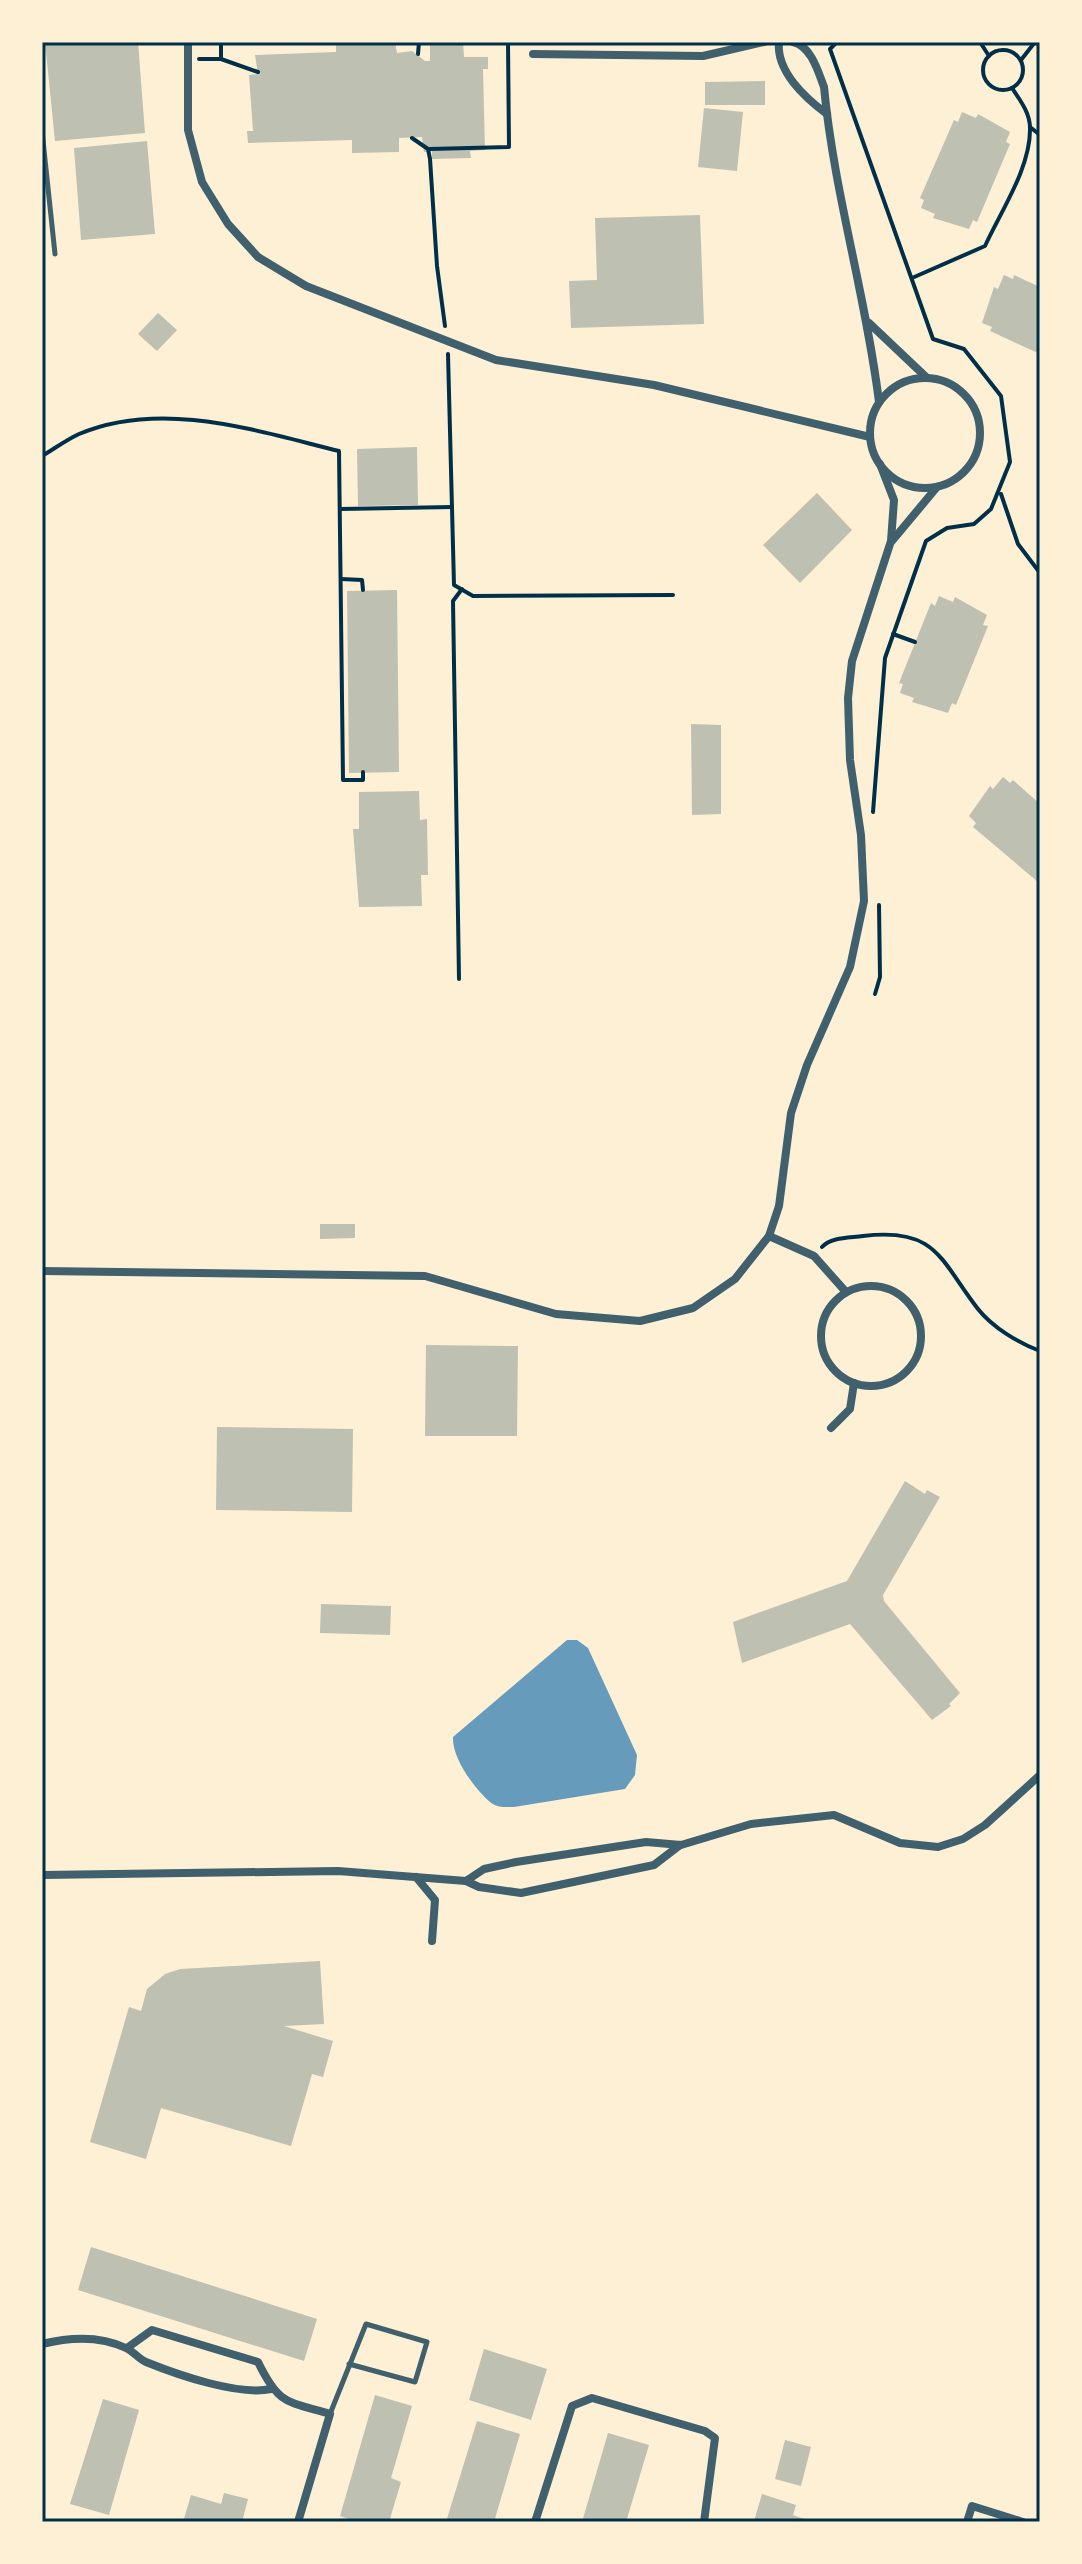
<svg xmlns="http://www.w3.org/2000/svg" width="1082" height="2564" viewBox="0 0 1082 2564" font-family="Karla,sans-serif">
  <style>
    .water { fill: #669bbc }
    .building { fill: #bec0b2 }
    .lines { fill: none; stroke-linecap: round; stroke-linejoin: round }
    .path { stroke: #003049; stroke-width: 4 }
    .service { stroke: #3f606c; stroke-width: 5 }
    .minor { stroke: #3f606c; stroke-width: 8 }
    .neatline { fill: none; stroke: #003049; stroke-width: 3 }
  </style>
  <rect width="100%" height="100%" fill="#fdf0d5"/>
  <path class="water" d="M 567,1640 L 577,1640 L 588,1648 L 637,1755 L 635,1775 L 625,1789 L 514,1807 C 506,1807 497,1808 490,1802 C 474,1788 452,1758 453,1737 Z"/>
  <g class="building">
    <path d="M 45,42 L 138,42 L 145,133 L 55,141 Z"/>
    <path d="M 336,42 L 395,42 L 397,53 L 412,51 L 425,61 L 430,61 L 430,42 L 463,42 L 464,57 L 488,57 L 488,69 L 483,69 L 485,150 L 470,151 L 471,158 L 432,159 L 432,151 L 424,152 L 422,137 L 399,138 L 399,152 L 352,153 L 352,140 L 248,143 L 247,131 L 253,131 L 249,75 L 258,74 L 255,55 L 336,52 Z"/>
    <path d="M 765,81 L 765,105 L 705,105 L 705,82 Z"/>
    <path d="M 704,108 L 743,112 L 737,171 L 698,167 Z"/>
    <path d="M 962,112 L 976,118 L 978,114 L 1010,132 L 1006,142 L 1010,144 L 977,222 L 973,220 L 969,229 L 933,218 L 935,214 L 921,208 L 924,200 L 920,198 L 954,120 L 958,122 Z"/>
    <path d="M 147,141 L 155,234 L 81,240 L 74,148 Z"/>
    <path d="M 700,215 L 704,324 L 571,328 L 569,281 L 597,280 L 595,218 Z"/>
    <path d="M 1004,275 L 1013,279 L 1014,275 L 1040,287 L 1040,354 L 990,331 L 992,327 L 982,323 L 994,287 L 998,289 Z"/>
    <path d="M 158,313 L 177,330 L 157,351 L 138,334 Z"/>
    <path d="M 417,447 L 418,505 L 358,506 L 357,449 Z"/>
    <path d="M 817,493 L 852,530 L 800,583 L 763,545 Z"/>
    <path d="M 397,590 L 399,772 L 349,773 L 347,591 Z"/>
    <path d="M 939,596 L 953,602 L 955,597 L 987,615 L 983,625 L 988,626 L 956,705 L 952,703 L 948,713 L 912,702 L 914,698 L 900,693 L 903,684 L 899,683 L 931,603 L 935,606 Z"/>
    <path d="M 691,724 L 721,725 L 721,814 L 692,815 Z"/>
    <path d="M 1003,777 L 1010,783 L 1013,780 L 1040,804 L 1038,882 L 973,827 L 976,823 L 969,816 L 990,786 L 993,789 Z"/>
    <path d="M 419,791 L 420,820 L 427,819 L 428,875 L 421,875 L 422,906 L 359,907 L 353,829 L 359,829 L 359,792 Z"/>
    <path d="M 320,1224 L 355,1224 L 355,1238 L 320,1239 Z"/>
    <path d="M 426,1345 L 518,1346 L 517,1436 L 425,1436 Z"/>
    <path d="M 217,1427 L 353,1429 L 352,1512 L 216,1510 Z"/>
    <path d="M 905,1481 L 925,1494 L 927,1490 L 940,1497 L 883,1595 L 884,1601 L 960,1693 L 949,1704 L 951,1706 L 932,1720 L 850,1624 L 742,1663 L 733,1622 L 847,1581 Z"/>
    <path d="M 321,1604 L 391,1606 L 390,1635 L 320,1633 Z"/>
    <path d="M 320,1961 L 324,2024 L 284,2026 L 333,2041 L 323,2077 L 312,2074 L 291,2146 L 161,2108 L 146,2159 L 90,2142 L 129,2007 L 141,2011 L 147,1989 L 165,1974 L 180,1969 Z"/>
    <path d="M 91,2247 L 317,2319 L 304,2361 L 78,2290 Z"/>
    <path d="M 484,2349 L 547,2369 L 531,2420 L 469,2400 Z"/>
    <path d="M 375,2395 L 412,2406 L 391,2478 L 401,2482 L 389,2522 L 358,2522 L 340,2516 Z"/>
    <path d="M 103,2399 L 139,2410 L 109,2515 L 70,2504 Z"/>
    <path d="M 477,2421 L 520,2434 L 494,2522 L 446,2522 Z"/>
    <path d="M 608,2433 L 649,2445 L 626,2522 L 582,2522 Z"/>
    <path d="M 785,2440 L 811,2447 L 801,2486 L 775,2479 Z"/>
    <path d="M 224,2493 L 248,2499 L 242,2522 L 183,2522 L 191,2495 L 221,2504 Z"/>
    <path d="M 762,2494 L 796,2505 L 793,2515 L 812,2522 L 754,2521 Z"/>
  </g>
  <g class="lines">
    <g class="path">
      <path d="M 221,42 L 221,59"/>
      <path d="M 837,42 L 830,49 L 933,339 L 964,349 L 1001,396 L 1010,462 L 991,509 L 974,524 L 947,528 L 926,541 L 885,658 L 873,812"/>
      <path d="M 980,42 L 989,56"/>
      <circle cx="1003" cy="70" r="20"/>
      <path d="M 418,54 L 419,42"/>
      <path d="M 199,59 L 221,59 L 258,72"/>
      <path d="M 1021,60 L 1035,42"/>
      <path d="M 1030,127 L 1040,135"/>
      <path d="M 412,138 L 428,149 L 430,159 L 437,266 L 445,326"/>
      <path d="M 429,149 L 509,147 L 508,42"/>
      <path d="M 912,278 L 985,246 C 1001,211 1031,167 1030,128 C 1030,113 1020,100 1012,88"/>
      <path d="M 448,354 L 454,585 L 473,596 L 673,595"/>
      <path d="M 42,456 C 54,449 66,440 79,434 C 162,399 257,431 339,451 L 343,780 L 363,780 L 363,772"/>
      <path d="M 1001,494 L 1018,544 L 1040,573"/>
      <path d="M 341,509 L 452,507"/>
      <path d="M 341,579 L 362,580 L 363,590"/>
      <path d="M 893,634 L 915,642"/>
      <path d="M 459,979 L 453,601 L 462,589"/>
      <path d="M 875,994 L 880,977 L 879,905"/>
      <path d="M 822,1247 C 831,1237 849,1238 863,1236 C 937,1227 940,1260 978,1309 C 993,1328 1019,1343 1040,1351"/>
    </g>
    <g class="service">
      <path d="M 42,131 L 55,254"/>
      <path d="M 330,2414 L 366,2324 L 427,2342 L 415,2382 L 349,2364"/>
    </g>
    <g class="minor">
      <path d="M 188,42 L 188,130 L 202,182 L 228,224 L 258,257 L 306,286 L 496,360 L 654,385 L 870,437"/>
      <path d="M 779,42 C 776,71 805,98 827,114"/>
      <path d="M 793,42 C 811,46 818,71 824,87 C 834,193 866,296 879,402"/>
      <path d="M 533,54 L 703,56 L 764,42"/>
      <path d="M 869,323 L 926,377"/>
      <circle cx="925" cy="433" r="55"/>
      <path d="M 892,541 L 937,487"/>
      <path d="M 769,1236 L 814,1256 L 846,1292"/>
      <path d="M 42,1271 L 425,1276 L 556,1314 L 640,1321 L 693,1308 L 735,1279 L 769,1236 L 779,1206 L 791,1113 L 807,1065 L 850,967 L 864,901 L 861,835 L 850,760 L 848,698 L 852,661 L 891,541 L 894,500 L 880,464"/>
      <circle cx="871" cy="1336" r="50"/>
      <path d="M 831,1428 L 850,1409 L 854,1383"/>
      <path d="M 42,1875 L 338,1871 L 466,1881 L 484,1869 L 516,1862 L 646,1842 L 681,1845 L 751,1824 L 834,1815 L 900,1843 L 938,1847 L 963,1839 L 985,1825 L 1040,1775"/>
      <path d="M 416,1877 L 435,1900 L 432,1941"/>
      <path d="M 466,1881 L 479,1887 L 521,1893 L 654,1865 L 680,1845"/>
      <path d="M 42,2344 C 70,2337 99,2335 126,2348 C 134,2352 139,2359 146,2362 C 178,2375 239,2396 271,2389"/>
      <path d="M 127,2348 L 152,2330 L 258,2362 C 279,2405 286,2401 330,2414 L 298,2522"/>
      <path d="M 535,2522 L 572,2406 L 592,2398 L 705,2431 L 715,2438 L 704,2522"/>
      <path d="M 967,2522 L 972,2506 L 1023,2522"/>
    </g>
  </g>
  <rect width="1082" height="2564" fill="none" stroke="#fdf0d5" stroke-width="88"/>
  <rect x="44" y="44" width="994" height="2476" class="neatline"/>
</svg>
